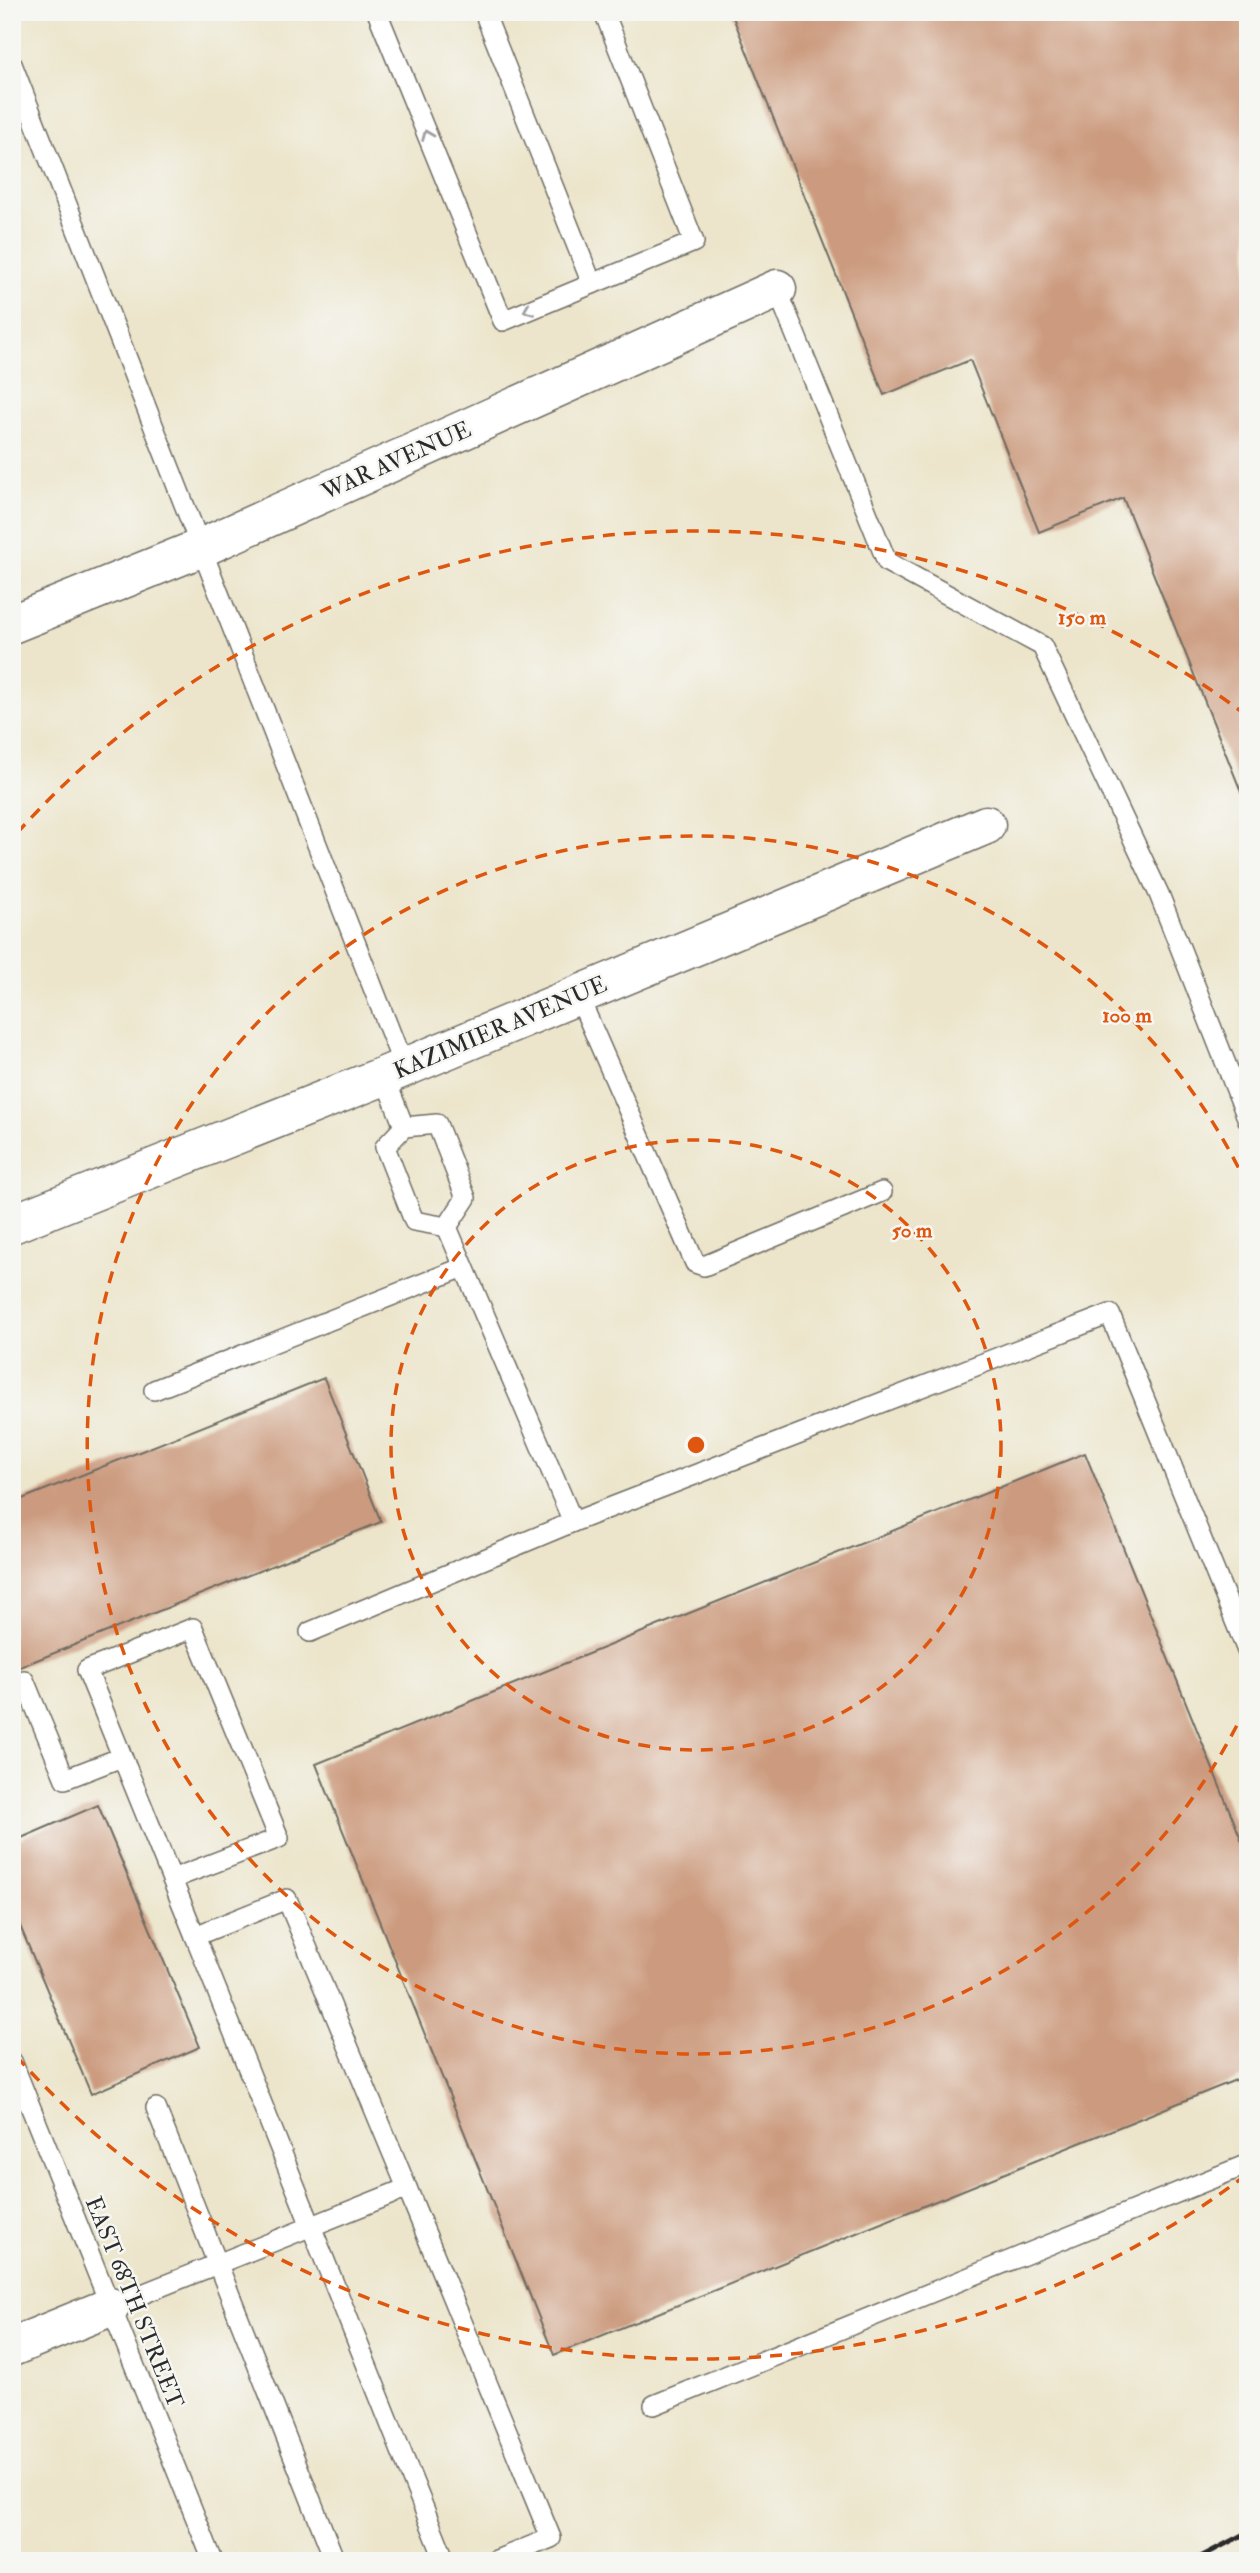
<svg xmlns="http://www.w3.org/2000/svg" width="1260" height="2573" viewBox="0 0 1260 2573" font-family="'IM FELL Double Pica',serif">
  <style>
    .building { fill: #cc9b7f }
    .lines { fill: none; stroke-linecap: round; stroke-linejoin: round }
    .lane-casing { stroke: #6f6c63; stroke-width: 22 }
    .street-casing { stroke: #6f6c63; stroke-width: 41 }
    .lane { stroke: #fff; stroke-width: 19 }
    .street { stroke: #fff; stroke-width: 38 }
    .rail { stroke: #2b2b2b; stroke-width: 5 }
    .oneway { stroke: #a0a0a0 }
    .ring { fill: none; stroke: #df570e; stroke-width: 3.5; stroke-dasharray: 12 9 }
    .labels { text-anchor: middle; stroke-width: 5; stroke-linejoin: round; paint-order: stroke }
    .street-label { font-size: 23px; fill: #2b2b2b; stroke: #f6f6f2 }
    .centre { fill: #df570e; stroke: #f6f6f2; stroke-width: 3.5 }
    .ring-label { font-size: 21px; text-anchor: middle; font-weight: bold; fill: #df570e; stroke: #f6f6f2; stroke-width: 5; stroke-linejoin: round; paint-order: stroke }
  </style>
  <rect width="100%" height="100%" fill="#f6f6f2"/>
  <filter id="ink" filterUnits="userSpaceOnUse"><feTurbulence type="fractalNoise" baseFrequency=".0143" numOctaves="2"/><feDisplacementMap in="SourceGraphic" scale="14" xChannelSelector="R" yChannelSelector="G"/><feConvolveMatrix kernelMatrix="1 2 1 2 8 2 1 2 1" color-interpolation-filters="sRGB"/></filter>
  <filter id="wash" filterUnits="userSpaceOnUse"><feTurbulence type="fractalNoise" baseFrequency=".00686" numOctaves="4" result="noise"/><feDisplacementMap in="SourceGraphic" scale="28" xChannelSelector="R" yChannelSelector="G"/><feGaussianBlur stdDeviation="1.57" result="paint"/><feColorMatrix in="noise" values="0 0 0 0 0 0 0 0 0 0 0 0 0 0 0 0 0 1.4 0 .05"/><feComposite in="paint" operator="in"/></filter>
  <g filter="url(#wash)">
    <rect width="100%" height="100%" fill="#ece5cb"/>
    <g id="blocks">
      <g class="building">
        <path d="M 731,12 L 1248,12 L 1248,809 L 1123,498 L 1039,532 L 970,360 L 884,395 Z"/>
        <path d="M 324,1378 L 381,1522 L 12,1670 L 12,1503 Z"/>
        <path d="M 1085,1453 L 1248,1856 L 1248,2075 L 554,2355 L 316,1764 Z"/>
        <path d="M 98,1805 L 200,2047 L 91,2094 L 12,1907 L 12,1842 Z"/>
      </g>
    </g>
  </g>
  <g filter="url(#ink)">
    <use href="#blocks" fill-opacity="0" stroke="#6f6c63" stroke-width="2"/>
    <g class="lines">
      <g class="lane-casing">
        <g id="lane">
          <path d="M 377,12 L 503,321 L 592,284"/>
          <path d="M 484,12 L 592,284 L 694,242 L 604,12"/>
          <path d="M 12,64 L 404,1067"/>
          <path d="M 777,289 L 887,562 L 1042,646 L 1159,894 L 1248,1120"/>
          <path d="M 578,995 L 695,1263 L 704,1266 L 882,1192"/>
          <path d="M 384,1076 L 404,1127"/>
          <path d="M 437,1124 L 466,1198 L 447,1227 L 414,1221 L 385,1147 L 404,1127 Z"/>
          <path d="M 154,1390 L 464,1267"/>
          <path d="M 573,1522 L 1110,1314 L 1248,1653"/>
          <path d="M 310,1632 L 573,1522 L 447,1227"/>
          <path d="M 24,1680 L 65,1779 L 122,1757"/>
          <path d="M 172,1879 L 279,1838 L 193,1628 L 87,1670 L 195,1936"/>
          <path d="M 12,2061 L 213,2561"/>
          <path d="M 156,2108 L 335,2561"/>
          <path d="M 407,2188 L 551,2538 L 494,2561"/>
          <path d="M 110,2307 L 407,2188 L 287,1899 L 195,1936 L 445,2561"/>
          <path d="M 654,2405 L 1248,2164"/>
        </g>
      </g>
      <g class="street-casing">
        <g id="street">
          <path d="M 12,624 L 203,547 L 777,289"/>
          <path d="M 12,1224 L 384,1076 L 986,825"/>
          <path d="M 12,2347 L 110,2307"/>
        </g>
      </g>
      <use href="#lane" class="lane"/>
      <use href="#street" class="street"/>
      <path class="rail" d="M 1193,2561 L 1248,2532"/>
    </g>
    <defs><path id="oneway-chevron" d="M-2-3.5L2.5 0L-2 3.5" fill="none" stroke-width="1.6" stroke-linecap="round" stroke-linejoin="round" transform="scale(1.75)"/></defs>
    <g class="oneway">
      <use href="#oneway-chevron" transform="translate(427 135) rotate(-112)"/>
      <use href="#oneway-chevron" transform="translate(528 310) rotate(158)"/>
    </g>
  </g>
  <g class="ring">
    <circle cx="696" cy="1445" r="305"/>
    <path d="M1246 1707A609 609 0 1 1 1246 1183"/>
    <path d="M1246 2175A914 914 0 0 1 17 2057M17 833A914 914 0 0 1 1246 715"/>
  </g>
  <g class="labels">
    <g class="street-label">
      <text transform="translate(396 460) rotate(-24)" y="8">WAR AVENUE</text>
      <text transform="translate(500 1027) rotate(-23)" y="8">KAZIMIER AVENUE</text>
      <text transform="translate(135 2302) rotate(68)" y="8">EAST 68TH STREET</text>
    </g>
  </g>
  <circle cx="696" cy="1445" r="10" class="centre"/>
  <g class="ring-label">
    <text x="1082" y="624">150 m</text>
    <text x="1127" y="1022">100 m</text>
    <text x="912" y="1237">50 m</text>
  </g>
  <rect width="1260" height="2573" fill="none" stroke="#f6f6f2" stroke-width="42"/>
</svg>
